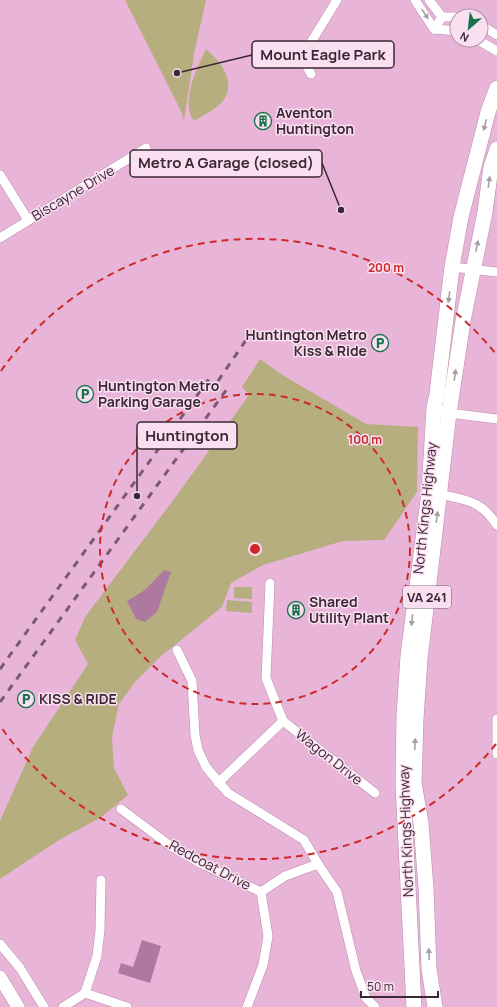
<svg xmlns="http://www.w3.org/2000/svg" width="497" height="1007" viewBox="0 0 497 1007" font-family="Manrope,sans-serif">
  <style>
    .green { fill: #b7ae80 }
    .water { fill: #ae799e }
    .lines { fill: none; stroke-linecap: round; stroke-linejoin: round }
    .street-casing { stroke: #bb8aac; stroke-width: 10 }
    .secondary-casing { stroke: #bb8aac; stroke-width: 14 }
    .primary-casing { stroke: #bb8aac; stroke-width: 16 }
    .street { stroke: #fff; stroke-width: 9 }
    .secondary { stroke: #fff; stroke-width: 13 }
    .primary { stroke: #fff; stroke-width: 15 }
    .rail { stroke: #7b5b71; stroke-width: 3; stroke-dasharray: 7 7; stroke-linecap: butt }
    .oneway { fill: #a79ea4 }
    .ring { fill: none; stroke: #ce2829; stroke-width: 2; stroke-dasharray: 7 5 }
    .labels { text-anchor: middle; stroke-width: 3; stroke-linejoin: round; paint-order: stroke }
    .shield { fill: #fadff0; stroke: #745e6d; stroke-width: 1 }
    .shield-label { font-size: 13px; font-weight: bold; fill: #3b2735 }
    .poi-label { font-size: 14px; font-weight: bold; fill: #3b2735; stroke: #fadff0; text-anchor: start }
    .street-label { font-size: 14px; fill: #3b2735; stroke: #fadff0 }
    .centre { fill: #ce2829; stroke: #fadff0; stroke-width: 2 }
    .ring-label { font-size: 12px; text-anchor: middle; font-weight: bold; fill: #ce2829; stroke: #fadff0; stroke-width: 3; stroke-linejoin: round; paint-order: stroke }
    .leader { fill: none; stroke: #3b2735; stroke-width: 1.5 }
    .callout-dot { fill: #3b2735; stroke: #fadff0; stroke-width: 1.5 }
    .callout { fill: #fadff0; stroke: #3b2735; stroke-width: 1.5 }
    .callout-label { font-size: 15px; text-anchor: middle; font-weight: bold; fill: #3b2735 }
  </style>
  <rect width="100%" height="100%" fill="#e8b5d8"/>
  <g class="green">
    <path d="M 125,0 L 206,0 L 194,54 L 184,121 L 182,113 Z"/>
    <path d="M 206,49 C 221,62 237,82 223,101 C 216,110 203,115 194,121 C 180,103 197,67 206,49 Z"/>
    <path d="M 260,359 L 284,376 L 366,424 L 418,427 L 417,492 L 384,540 L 343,541 L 263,565 L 231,583 L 222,607 L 160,657 L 135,682 L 119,704 L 112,737 L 114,768 L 128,795 L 100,818 L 59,840 L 0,879 L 0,821 L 33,747 L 88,664 L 75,640 L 85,617 L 180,491 L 249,395 L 242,387 Z"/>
    <path d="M 234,587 L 252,587 L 252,599 L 234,598 Z"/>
    <path d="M 227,600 L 252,602 L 252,613 L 226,611 Z"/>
  </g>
  <g class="water">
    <path d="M 164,570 L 171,572 L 157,612 L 145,622 L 136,619 L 127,601 L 145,590 Z"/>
    <path d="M 142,940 L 161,946 L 150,983 L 118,973 L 121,963 L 133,967 Z"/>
  </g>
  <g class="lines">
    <g class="street-casing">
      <g id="street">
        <path d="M 415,0 L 434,29"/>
        <path d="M 429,0 L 442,17"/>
        <path d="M 481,25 L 497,35"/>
        <path d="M 434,29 L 442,17 L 457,17"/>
        <path d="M 434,29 L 457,31"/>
        <path d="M 478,40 L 497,51"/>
        <path d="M 311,74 L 305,63 L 305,52 L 337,0"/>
        <path d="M 0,175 L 28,220"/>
        <path d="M 0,238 L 146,148"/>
        <path d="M 452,267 L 497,272"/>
        <path d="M 434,408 L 449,413 L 497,419"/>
        <path d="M 436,493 C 465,501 479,498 497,525"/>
        <path d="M 270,583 L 266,678 L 283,721 L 375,793"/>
        <path d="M 177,650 L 192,681 L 195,735 L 198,750 L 206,767 L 228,793 L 304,840 L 318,864 L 337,892 L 356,971 L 366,998 L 375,1007"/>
        <path d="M 497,719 L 497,754"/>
        <path d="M 218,783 L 283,721"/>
        <path d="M 121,809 L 172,847 L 202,864 L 261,892 L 268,936 L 263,965 L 247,1007"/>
        <path d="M 261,892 L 285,876 L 318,864"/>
        <path d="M 0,944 L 20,968 L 44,1007"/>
        <path d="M 85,993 L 97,956 L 100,930 L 101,880"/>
        <path d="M 63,1007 L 85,993 L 127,1007"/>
      </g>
    </g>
    <g class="secondary-casing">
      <path id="secondary" d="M 0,977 L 18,1007"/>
    </g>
    <g class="primary-casing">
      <g id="primary">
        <path d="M 414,1007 L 403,784 L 404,716 L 408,656 L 429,492 L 434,408 L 437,394 L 452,267 L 461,217 L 488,112 L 497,88"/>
        <path d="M 435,1007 L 429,969 L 426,888 L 421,823 L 414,783 L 416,719 L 420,659 L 449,413 L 463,321 L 485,212 L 491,167 L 497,149"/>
      </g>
    </g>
    <use href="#street" class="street"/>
    <use href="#secondary" class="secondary"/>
    <use href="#primary" class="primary"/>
    <g class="rail">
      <path d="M 218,381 L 246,340"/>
      <path d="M 0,669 L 211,376"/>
      <path d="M 0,702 L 227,389"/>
    </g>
  </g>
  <defs><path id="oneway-solid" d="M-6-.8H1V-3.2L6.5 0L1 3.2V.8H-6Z"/></defs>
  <g class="oneway">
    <use href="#oneway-solid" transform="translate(425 14) rotate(56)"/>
    <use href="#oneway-solid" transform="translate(485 125) rotate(104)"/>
    <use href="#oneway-solid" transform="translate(489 182) rotate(-82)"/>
    <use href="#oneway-solid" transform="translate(477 246) rotate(-78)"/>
    <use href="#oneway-solid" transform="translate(449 297) rotate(97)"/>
    <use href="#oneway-solid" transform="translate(455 375) rotate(-82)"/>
    <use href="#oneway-solid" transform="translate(437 517) rotate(-82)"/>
    <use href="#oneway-solid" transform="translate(412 620) rotate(96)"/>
    <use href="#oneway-solid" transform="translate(415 744) rotate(-88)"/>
    <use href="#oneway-solid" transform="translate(429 954) rotate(-92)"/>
  </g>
  <g class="ring">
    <circle cx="255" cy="549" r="155"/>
    <path d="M496 744A310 310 0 0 1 1 727M1 371A310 310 0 0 1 496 354"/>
  </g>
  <defs>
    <g id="building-ring" transform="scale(0.9)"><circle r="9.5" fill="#fadff0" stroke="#15744b" stroke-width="1.5"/><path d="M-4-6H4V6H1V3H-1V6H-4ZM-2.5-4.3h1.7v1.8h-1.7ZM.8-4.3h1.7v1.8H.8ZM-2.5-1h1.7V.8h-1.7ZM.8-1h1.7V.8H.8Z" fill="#15744b"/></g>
    <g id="parking-ring" transform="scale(0.9)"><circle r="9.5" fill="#fadff0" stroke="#15744b" stroke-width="1.5"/><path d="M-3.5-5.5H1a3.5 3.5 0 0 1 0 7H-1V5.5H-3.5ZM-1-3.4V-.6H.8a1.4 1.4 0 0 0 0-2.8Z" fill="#15744b"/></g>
  </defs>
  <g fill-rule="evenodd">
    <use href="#building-ring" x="263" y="121"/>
    <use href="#parking-ring" x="380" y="343"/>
    <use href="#parking-ring" x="85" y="394"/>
    <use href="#building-ring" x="296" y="610"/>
    <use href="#parking-ring" x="26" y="699"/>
  </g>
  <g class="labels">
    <rect class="shield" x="403" y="586" width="48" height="22" rx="3"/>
    <g class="shield-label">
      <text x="427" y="602">VA 241</text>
    </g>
    <g class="poi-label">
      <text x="276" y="118">Aventon<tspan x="276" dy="16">Huntington</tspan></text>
      <text x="367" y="340" text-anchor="end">Huntington Metro<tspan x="367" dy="16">Kiss &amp; Ride</tspan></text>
      <text x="98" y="391">Huntington Metro<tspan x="98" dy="16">Parking Garage</tspan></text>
      <text x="309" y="607">Shared<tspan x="309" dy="16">Utility Plant</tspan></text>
      <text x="39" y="704">KISS &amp; RIDE</text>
    </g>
    <g class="street-label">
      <text transform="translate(73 193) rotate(-31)" y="5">Biscayne Drive</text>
      <text transform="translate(425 508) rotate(-84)" y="5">North Kings Highway</text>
      <text transform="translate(329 757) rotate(38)" y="5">Wagon Drive</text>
      <text transform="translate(406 831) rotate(-92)" y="5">North Kings Highway</text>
      <text transform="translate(210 865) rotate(28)" y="5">Redcoat Drive</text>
    </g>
  </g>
  <circle cx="255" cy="549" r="6" class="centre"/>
  <g class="ring-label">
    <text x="386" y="272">200 m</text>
    <text x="365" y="444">100 m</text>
  </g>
  <path class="leader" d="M177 73L252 55M341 210L322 163M137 496L137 435"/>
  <g class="callout-dot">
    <circle cx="177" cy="73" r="4"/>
    <circle cx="341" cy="210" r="4"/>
    <circle cx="137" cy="496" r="4"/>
  </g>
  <g class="callout">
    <rect x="252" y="41" width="142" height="27" rx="4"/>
    <rect x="130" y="150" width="192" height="27" rx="4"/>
    <rect x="137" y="422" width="100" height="27" rx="4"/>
  </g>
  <g class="callout-label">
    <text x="323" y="60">Mount Eagle Park</text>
    <text x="226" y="168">Metro A Garage (closed)</text>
    <text x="187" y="441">Huntington</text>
  </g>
  <g transform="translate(469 28) rotate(208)"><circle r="19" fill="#fadff0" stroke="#ae95a5"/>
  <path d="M0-3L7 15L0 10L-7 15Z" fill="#15744b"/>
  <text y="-6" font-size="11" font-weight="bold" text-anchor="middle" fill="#3b2735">N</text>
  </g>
  <path d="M361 991v6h77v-6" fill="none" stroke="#3b2735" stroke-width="2"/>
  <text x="367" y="991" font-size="12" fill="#3b2735" stroke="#fadff0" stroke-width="3" paint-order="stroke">50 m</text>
</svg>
